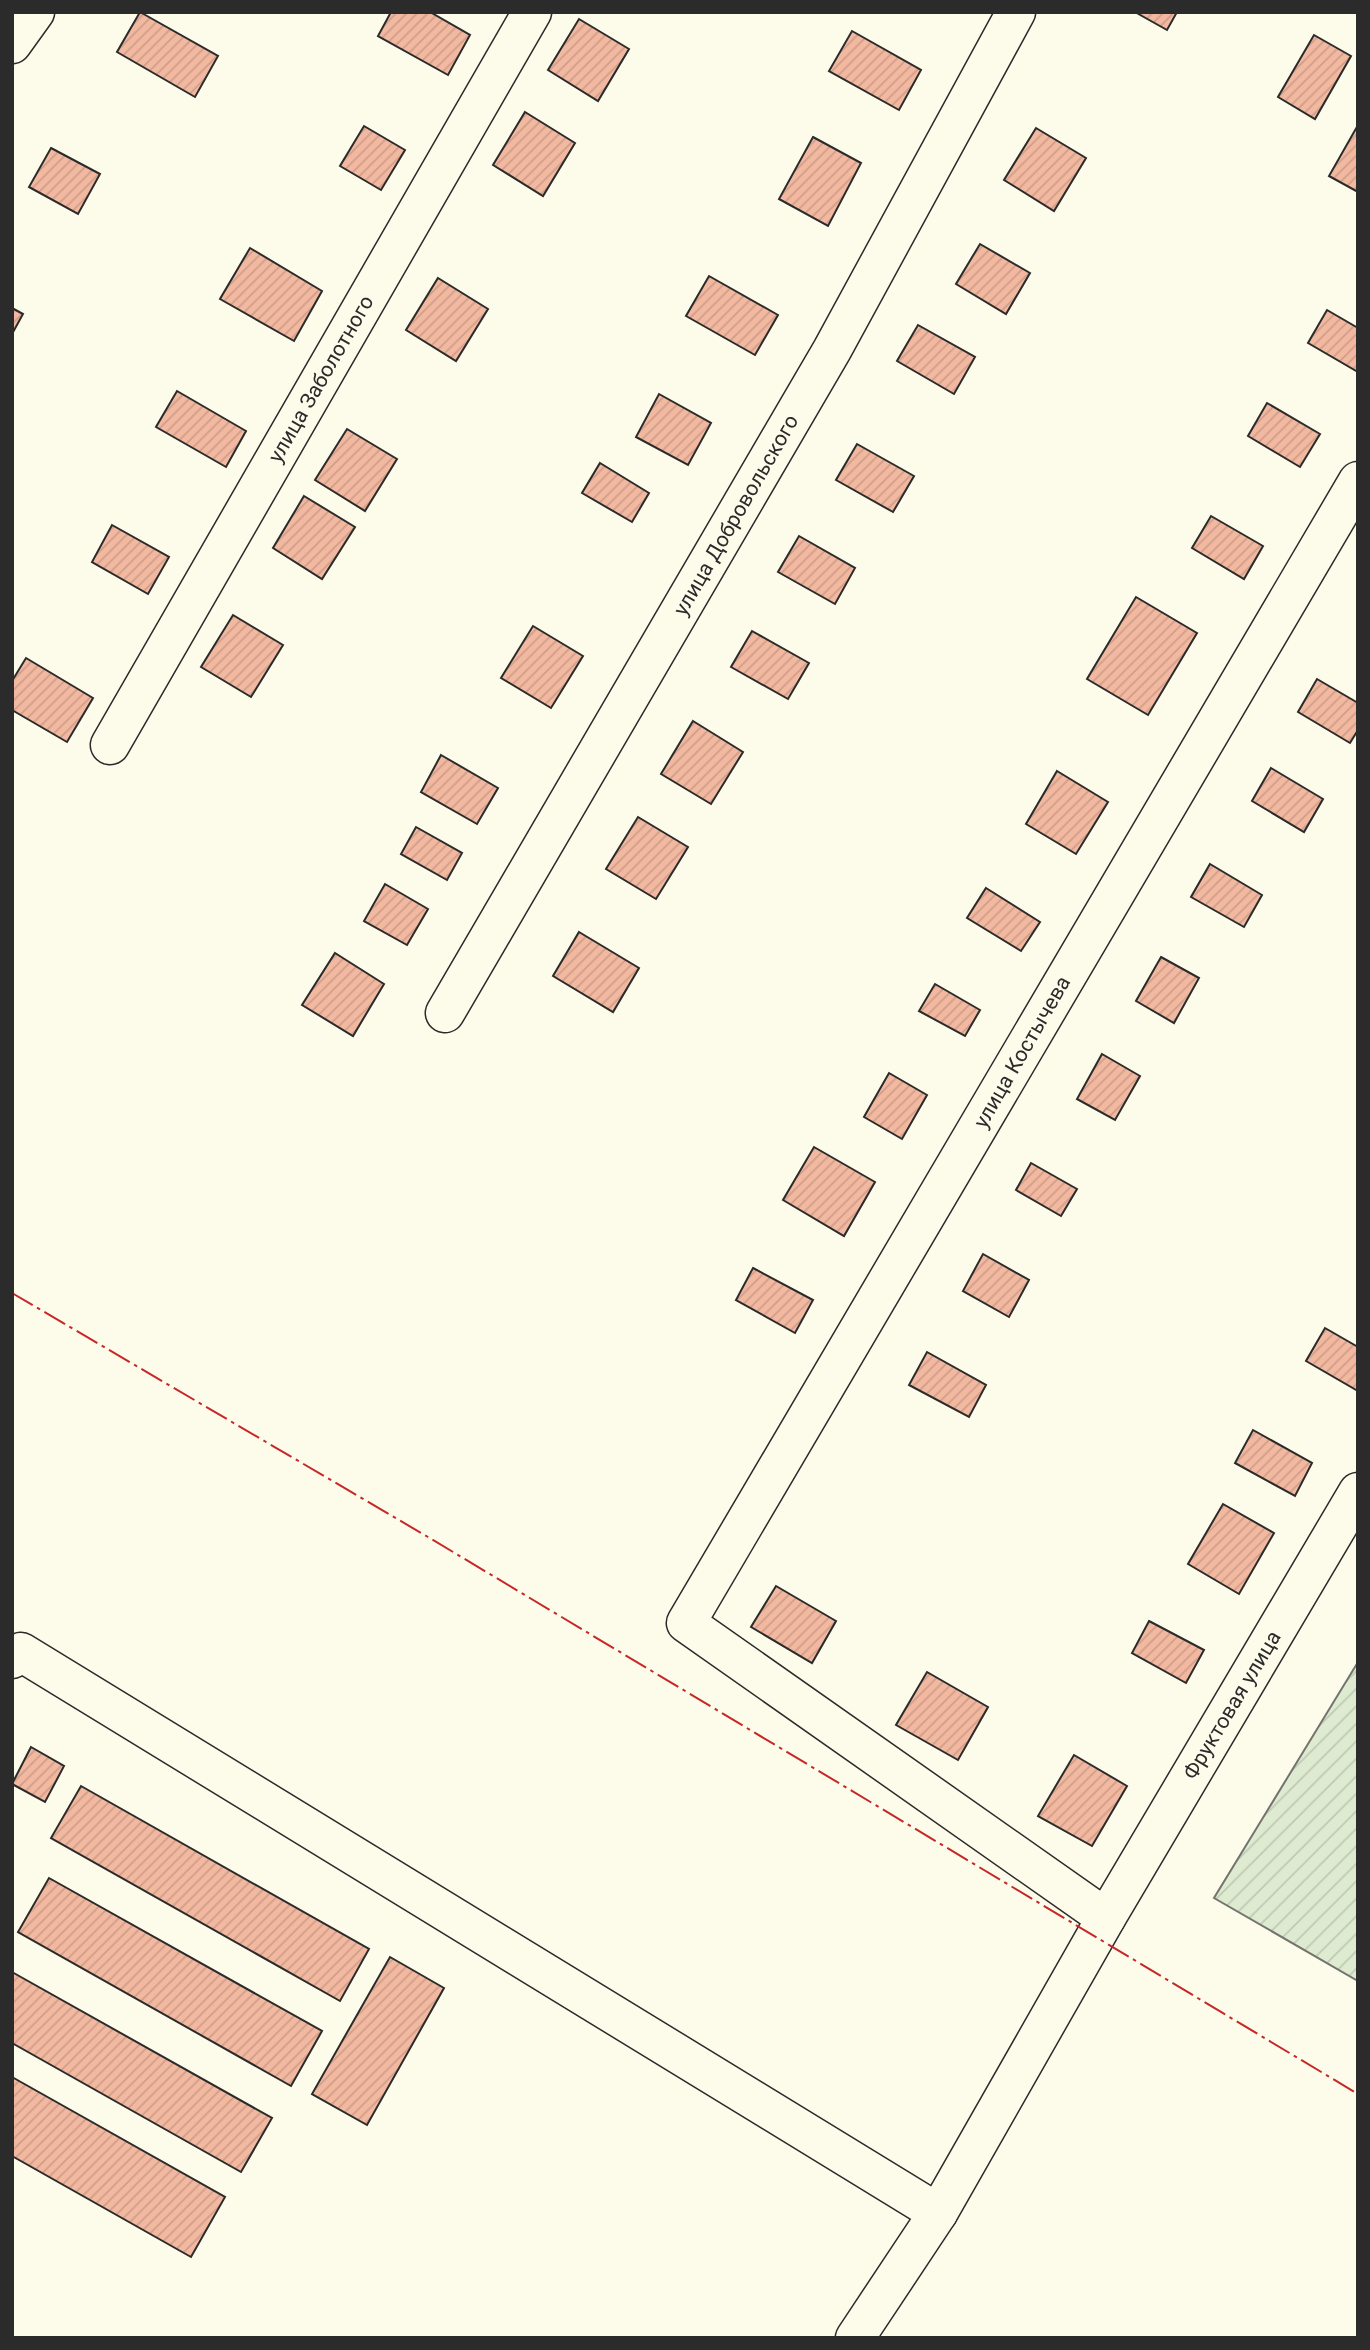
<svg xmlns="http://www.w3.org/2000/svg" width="1370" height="2350" viewBox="0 0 1370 2350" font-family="Roboto,sans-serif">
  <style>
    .garden { fill: url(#garden-furrows); stroke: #74746e; stroke-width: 2 }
    .building { fill: url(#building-hatch); stroke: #2b2b2b; stroke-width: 2 }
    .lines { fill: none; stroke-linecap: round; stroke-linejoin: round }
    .minor-casing { stroke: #2b2b2b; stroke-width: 41 }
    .minor { stroke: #fdfbea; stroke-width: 38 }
    .power { stroke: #c62828; stroke-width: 2; stroke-dasharray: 24 5 3.5 5; stroke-linecap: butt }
    .labels { text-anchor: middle; stroke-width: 5; stroke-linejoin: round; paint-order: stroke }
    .street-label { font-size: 21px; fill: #2b2b2b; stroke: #fdfbea }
  </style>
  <defs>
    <pattern id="garden-furrows" width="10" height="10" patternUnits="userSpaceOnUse" patternTransform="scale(1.75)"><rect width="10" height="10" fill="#deebd1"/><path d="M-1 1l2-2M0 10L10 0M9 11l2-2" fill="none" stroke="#bfcab4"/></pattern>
    <pattern id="building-hatch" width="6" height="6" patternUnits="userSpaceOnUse" patternTransform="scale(1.75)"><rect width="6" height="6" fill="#f2b8a0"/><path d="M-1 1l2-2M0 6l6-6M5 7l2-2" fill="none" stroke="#d09e8a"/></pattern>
  </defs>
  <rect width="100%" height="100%" fill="#fdfbea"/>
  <path class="garden" d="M 1358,1662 L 1358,1981 L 1214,1898 Z"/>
  <g class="building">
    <path d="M 140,12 L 218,56 L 195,97 L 117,52 Z"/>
    <path d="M 391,12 L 430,12 L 470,35 L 448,75 L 378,36 Z"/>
    <path d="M 1135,12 L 1177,12 L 1167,30 Z"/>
    <path d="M 579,19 L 629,49 L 598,101 L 548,70 Z"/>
    <path d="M 852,31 L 921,70 L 899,110 L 829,71 Z"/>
    <path d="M 1314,35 L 1351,56 L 1315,119 L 1278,97 Z"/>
    <path d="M 525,112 L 575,143 L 543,196 L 493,165 Z"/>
    <path d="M 1358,125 L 1358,192 L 1329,176 Z"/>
    <path d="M 364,126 L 405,150 L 381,190 L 340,166 Z"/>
    <path d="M 1036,128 L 1086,158 L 1054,211 L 1004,180 Z"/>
    <path d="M 813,137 L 861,163 L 828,226 L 779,199 Z"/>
    <path d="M 51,148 L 100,174 L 78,214 L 29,187 Z"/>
    <path d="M 980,244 L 1030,273 L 1006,314 L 956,284 Z"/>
    <path d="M 250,248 L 322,291 L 294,341 L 220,299 Z"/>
    <path d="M 709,276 L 778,315 L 755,355 L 686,316 Z"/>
    <path d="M 438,278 L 488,309 L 456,361 L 406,330 Z"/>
    <path d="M 12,308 L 23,314 L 12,334 Z"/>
    <path d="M 1327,310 L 1358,328 L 1358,372 L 1308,343 Z"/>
    <path d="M 918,325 L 975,357 L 954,394 L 897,361 Z"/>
    <path d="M 177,391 L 246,431 L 226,467 L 156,427 Z"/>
    <path d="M 659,394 L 711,423 L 688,465 L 636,437 Z"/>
    <path d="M 1267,403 L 1320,434 L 1300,467 L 1248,436 Z"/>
    <path d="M 347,429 L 397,459 L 365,511 L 315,480 Z"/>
    <path d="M 857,444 L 914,476 L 893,512 L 836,480 Z"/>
    <path d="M 600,463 L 649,493 L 632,522 L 582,493 Z"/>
    <path d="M 304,496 L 355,527 L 322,579 L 273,548 Z"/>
    <path d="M 1211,516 L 1263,546 L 1244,579 L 1192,548 Z"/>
    <path d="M 112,525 L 169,557 L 148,594 L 92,562 Z"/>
    <path d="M 799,536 L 855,568 L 835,604 L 778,572 Z"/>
    <path d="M 1136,597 L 1197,633 L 1148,715 L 1087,679 Z"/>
    <path d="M 233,615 L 283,645 L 251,697 L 201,667 Z"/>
    <path d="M 533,626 L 583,656 L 551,708 L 501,678 Z"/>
    <path d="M 752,631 L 809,663 L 788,699 L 731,667 Z"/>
    <path d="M 26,658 L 93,698 L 67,742 L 12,710 L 12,681 Z"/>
    <path d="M 1317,679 L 1358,703 L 1358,730 L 1350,743 L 1298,712 Z"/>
    <path d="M 693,721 L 743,752 L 711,804 L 661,774 Z"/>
    <path d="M 441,755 L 498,788 L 477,824 L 421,792 Z"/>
    <path d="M 1271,768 L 1323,799 L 1304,832 L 1252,801 Z"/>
    <path d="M 1057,771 L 1108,802 L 1076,854 L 1026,824 Z"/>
    <path d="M 638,817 L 688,847 L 656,899 L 606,869 Z"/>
    <path d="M 416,827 L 462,853 L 447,880 L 401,854 Z"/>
    <path d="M 1210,864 L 1262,895 L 1244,927 L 1191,897 Z"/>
    <path d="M 385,884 L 428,909 L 407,945 L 364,921 Z"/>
    <path d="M 986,888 L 1040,922 L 1021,951 L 967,918 Z"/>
    <path d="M 579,932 L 639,968 L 613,1012 L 553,976 Z"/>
    <path d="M 335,953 L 384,984 L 353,1036 L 302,1005 Z"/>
    <path d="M 1161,957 L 1199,978 L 1174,1023 L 1136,1001 Z"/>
    <path d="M 935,984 L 980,1010 L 965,1036 L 919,1011 Z"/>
    <path d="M 1102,1054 L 1140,1076 L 1115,1120 L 1077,1099 Z"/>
    <path d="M 889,1073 L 927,1095 L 902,1139 L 864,1117 Z"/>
    <path d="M 814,1147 L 875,1182 L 844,1236 L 783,1200 Z"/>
    <path d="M 1031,1163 L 1077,1189 L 1061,1216 L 1016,1190 Z"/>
    <path d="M 983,1254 L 1029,1280 L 1009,1317 L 963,1291 Z"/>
    <path d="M 753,1268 L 813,1300 L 795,1333 L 736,1300 Z"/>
    <path d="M 1325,1328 L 1358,1347 L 1358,1391 L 1306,1361 Z"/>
    <path d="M 927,1352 L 986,1385 L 969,1417 L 909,1385 Z"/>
    <path d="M 1253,1430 L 1312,1463 L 1295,1496 L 1235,1463 Z"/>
    <path d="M 1223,1504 L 1274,1533 L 1239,1594 L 1188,1564 Z"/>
    <path d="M 776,1586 L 836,1621 L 812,1663 L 751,1627 Z"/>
    <path d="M 1149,1621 L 1204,1650 L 1186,1683 L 1132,1653 Z"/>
    <path d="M 927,1672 L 988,1707 L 958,1760 L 896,1725 Z"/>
    <path d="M 31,1747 L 64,1766 L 45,1802 L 12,1784 Z"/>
    <path d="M 1074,1755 L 1127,1786 L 1092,1846 L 1038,1816 Z"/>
    <path d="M 81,1786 L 369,1949 L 340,2001 L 51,1838 Z"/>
    <path d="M 49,1878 L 322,2031 L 291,2086 L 18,1932 Z"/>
    <path d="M 390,1957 L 444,1988 L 367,2125 L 312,2094 Z"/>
    <path d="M 12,1972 L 272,2118 L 241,2172 L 12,2043 Z"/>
    <path d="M 12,2077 L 225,2197 L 191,2257 L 12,2156 Z"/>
  </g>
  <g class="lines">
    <g class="minor-casing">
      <g id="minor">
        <path d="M 12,44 L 35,12"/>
        <path d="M 110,745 L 532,12"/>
        <path d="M 445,1013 L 832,350 L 1016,12"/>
        <path d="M 12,1659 L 21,1652 L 938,2213"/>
        <path d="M 1106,1918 L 686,1623 L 1358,481"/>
        <path d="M 855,2338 L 938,2213 L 1106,1918 L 1358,1492"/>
      </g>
    </g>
    <use href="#minor" class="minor"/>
    <path class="power" d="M 12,1293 L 428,1537 L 1358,2094"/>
  </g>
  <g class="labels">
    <g class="street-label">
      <text transform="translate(321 379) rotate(-60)" y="7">улица Заболотного</text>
      <text transform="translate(736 515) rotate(-60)" y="7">улица Добровольского</text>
      <text transform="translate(1022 1052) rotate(-60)" y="7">улица Костычева</text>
      <text transform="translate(1232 1705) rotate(-59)" y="7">Фруктовая улица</text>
    </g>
  </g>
  <rect width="1370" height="2350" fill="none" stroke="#2b2b2b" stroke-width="28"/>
</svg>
